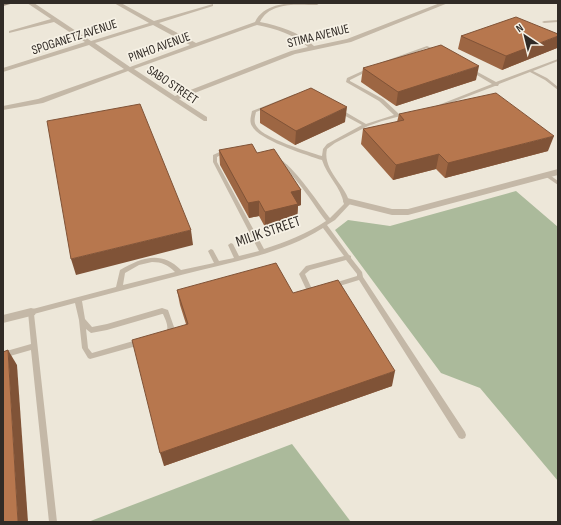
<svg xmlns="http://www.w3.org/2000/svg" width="561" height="525" viewBox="0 0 561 525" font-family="'Sofia Sans Condensed',sans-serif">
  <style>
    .green { fill: #abba9b }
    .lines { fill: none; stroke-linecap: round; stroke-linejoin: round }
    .service { fill: #c4b8a7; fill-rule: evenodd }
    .minor { fill: #c4b8a7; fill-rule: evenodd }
    .secondary { fill: #978879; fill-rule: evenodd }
    .wall { fill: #9d6643 }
    .shaded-wall { fill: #805337 }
    .building { fill: #b7774e; stroke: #805337 }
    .labels { text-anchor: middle; stroke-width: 3.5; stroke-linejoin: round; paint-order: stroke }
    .far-street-label { font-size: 13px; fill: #312b26; stroke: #f6f1e5 }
    .street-label { font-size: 15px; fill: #312b26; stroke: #f6f1e5 }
  </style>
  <rect width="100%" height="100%" fill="#ede7d9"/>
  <g class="green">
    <path d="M 516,191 L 558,227 L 558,481 L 480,388 L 441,373 L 335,230 L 348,220 L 390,226 Z"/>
    <path d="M 292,444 L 351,522 L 88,522 Z"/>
  </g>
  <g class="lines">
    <g class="service">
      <path d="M 558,20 L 558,22 L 544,23 L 542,22 L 544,21 Z"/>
      <path d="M 427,46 L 440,52 L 437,53 L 427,48 L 380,65 L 377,64 Z"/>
      <path d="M 558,59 L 558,61 L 533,71 L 547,78 L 558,87 L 558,90 L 545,80 L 530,72 L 499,84 L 498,86 L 495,86 L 440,107 L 436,106 L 492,84 L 470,71 L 470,69 L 472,69 L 496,82 Z"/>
      <path d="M 369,68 L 371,69 L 370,70 L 350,80 L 350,81 L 383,99 L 399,114 L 406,113 L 408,114 L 382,121 L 368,126 L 335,143 L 327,149 C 322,170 346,185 350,204 L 335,220 L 327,225 L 349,255 L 351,256 L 351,258 L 362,272 L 363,277 L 465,432 L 466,435 L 465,438 L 462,439 L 459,438 L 359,280 L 333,288 L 331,288 L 330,286 L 331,284 L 357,276 L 357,274 L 346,260 L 310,270 L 305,274 L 311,287 L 319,289 L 320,291 L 319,293 L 317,293 L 307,291 L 299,274 L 306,266 L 344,256 L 323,228 C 283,254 230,262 185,274 C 150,283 116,292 82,301 L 85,319 L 92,327 L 107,324 L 162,308 L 168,310 L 174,327 L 172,335 L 168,337 L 166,336 L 165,334 C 170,328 166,321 163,314 L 162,314 L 107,330 L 91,333 L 86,329 L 88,348 L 92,353 L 140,339 L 142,340 L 143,342 L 142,344 L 140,345 L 90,359 L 88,358 L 82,348 L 79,320 L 75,303 L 34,314 L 57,522 L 49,522 L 31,350 L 3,358 L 3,352 L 31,344 L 28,312 L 29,310 L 116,287 L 120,270 C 141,258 161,250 181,270 L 214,263 L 208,251 L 211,249 L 213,250 L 219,261 L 234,258 L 228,245 L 231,243 L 233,244 L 239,256 L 259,251 L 213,162 L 213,155 L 224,150 L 228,150 L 228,151 L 217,157 L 217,162 L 264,249 C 286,242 306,234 326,221 C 310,200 296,174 273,159 L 273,157 C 288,156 320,206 330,218 L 344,204 C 341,187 327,176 322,160 C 307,155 259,140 252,126 C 249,121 251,117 252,111 L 295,94 L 297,94 L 297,96 L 256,112 C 255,117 253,122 257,127 C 264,138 308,152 322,156 L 323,149 L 327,144 L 362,125 L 338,112 L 338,110 L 342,110 L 366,124 L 394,115 L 379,101 L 346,82 L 347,78 ZM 152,262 C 162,262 168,265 175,272 L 123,285 L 125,273 L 139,265 Z"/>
      <path d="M 547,173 L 558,181 L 558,185 L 545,176 L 544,175 Z"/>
    </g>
    <g class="minor">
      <path d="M 27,3 L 34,3 L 91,41 L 149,23 L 114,3 L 121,3 L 154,21 L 213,4 L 213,6 L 159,23 L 196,43 L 255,22 C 266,0 297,3 320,3 L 317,5 C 298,5 270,1 260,22 C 280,26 299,32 314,46 L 347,39 L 440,3 L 448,3 L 351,42 L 295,54 L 179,99 L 207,117 L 207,121 L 204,121 L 128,71 L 43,103 L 3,110 L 3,106 L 38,99 L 124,69 L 89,45 L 3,72 L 3,68 L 85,42 L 54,22 L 9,33 L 9,31 L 51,19 ZM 153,25 L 190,45 L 130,67 L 95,43 ZM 257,25 C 276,29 294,34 308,47 L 291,51 L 175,96 L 134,69 Z"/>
      <path d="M 558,169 L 558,175 L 408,215 L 392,215 L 344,203 L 343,201 L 347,198 L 392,209 L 408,209 Z"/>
      <path d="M 31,308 L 35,309 L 36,312 L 35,315 L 3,323 L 3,315 Z"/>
    </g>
    <path class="secondary" d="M 3,3 L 14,3 L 3,6 Z"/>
  </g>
  <g class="wall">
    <path d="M 461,36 L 557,48 L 502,70 L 458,49 Z"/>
    <path d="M 363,68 L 476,80 L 396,106 L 361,82 Z"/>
    <path d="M 260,109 L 345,122 L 295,145 L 260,123 Z"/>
    <path d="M 399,114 L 548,151 L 445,178 L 436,169 L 393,180 L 361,144 L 363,129 L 397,122 Z"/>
    <path d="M 219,150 L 257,153 L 301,190 L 301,205 L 298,206 L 297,219 L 265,227 L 259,216 L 249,218 L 220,165 Z"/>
    <path d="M 177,290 L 293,293 L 392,386 L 164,466 L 186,324 L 180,305 Z"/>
  </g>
  <g class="shaded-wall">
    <path d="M 558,36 L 558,45 L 557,48 L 502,70 L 506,56 Z"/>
    <path d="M 479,66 L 476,80 L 396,106 L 398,92 Z"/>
    <path d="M 347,107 L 345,122 L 295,145 L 296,131 Z"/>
    <path d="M 554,136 L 548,151 L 445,178 L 448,163 Z"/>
    <path d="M 439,154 L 436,169 L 393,180 L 396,165 Z"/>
    <path d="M 301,190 L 301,205 L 298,206 L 297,219 L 265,227 L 265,212 L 291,192 Z"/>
    <path d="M 259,201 L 259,216 L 249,218 L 248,203 Z"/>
    <path d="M 191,230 L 193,245 L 76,275 L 71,259 Z"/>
    <path d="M 8,350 L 17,365 L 28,522 L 18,522 Z"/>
    <path d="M 395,371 L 392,386 L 164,466 L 160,453 Z"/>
  </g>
  <g class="building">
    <path d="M 516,17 L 558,34 L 558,36 L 506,56 L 461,36 Z"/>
    <path d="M 441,45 L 479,66 L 398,92 L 363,68 Z"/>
    <path d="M 311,88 L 347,107 L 296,131 L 260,109 Z"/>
    <path d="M 496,93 L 554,136 L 448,163 L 439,154 L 396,165 L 363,129 L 404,120 L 399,114 Z"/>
    <path d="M 140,104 L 191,230 L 71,259 L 47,121 Z"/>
    <path d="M 252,144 L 257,153 L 274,149 L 301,190 L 291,192 L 298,204 L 265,212 L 259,201 L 248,203 L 219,150 Z"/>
    <path d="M 276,263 L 293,293 L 338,280 L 395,371 L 160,453 L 132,340 L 188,324 L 177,290 Z"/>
    <path d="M 8,350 L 18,522 L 3,522 L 3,352 Z"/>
  </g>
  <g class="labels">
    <g class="far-street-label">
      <text transform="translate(318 35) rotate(-14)" y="5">STIMA AVENUE</text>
      <text transform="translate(74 36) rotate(-18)" y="5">SPOGANETZ AVENUE</text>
      <text transform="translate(159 46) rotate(-20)" y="5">PINHO AVENUE</text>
      <text transform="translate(173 84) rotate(34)" y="5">SABO STREET</text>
    </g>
    <g class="street-label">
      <text transform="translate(268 231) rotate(-19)" y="5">MILIK STREET</text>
    </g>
  </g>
  <rect width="561" height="525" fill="none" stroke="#312b26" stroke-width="8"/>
  <g transform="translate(525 36) rotate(325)" stroke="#f6f1e5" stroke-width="3" paint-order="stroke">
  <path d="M0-3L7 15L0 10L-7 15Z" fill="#312b26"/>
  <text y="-6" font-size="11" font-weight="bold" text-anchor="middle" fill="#312b26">N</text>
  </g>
</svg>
